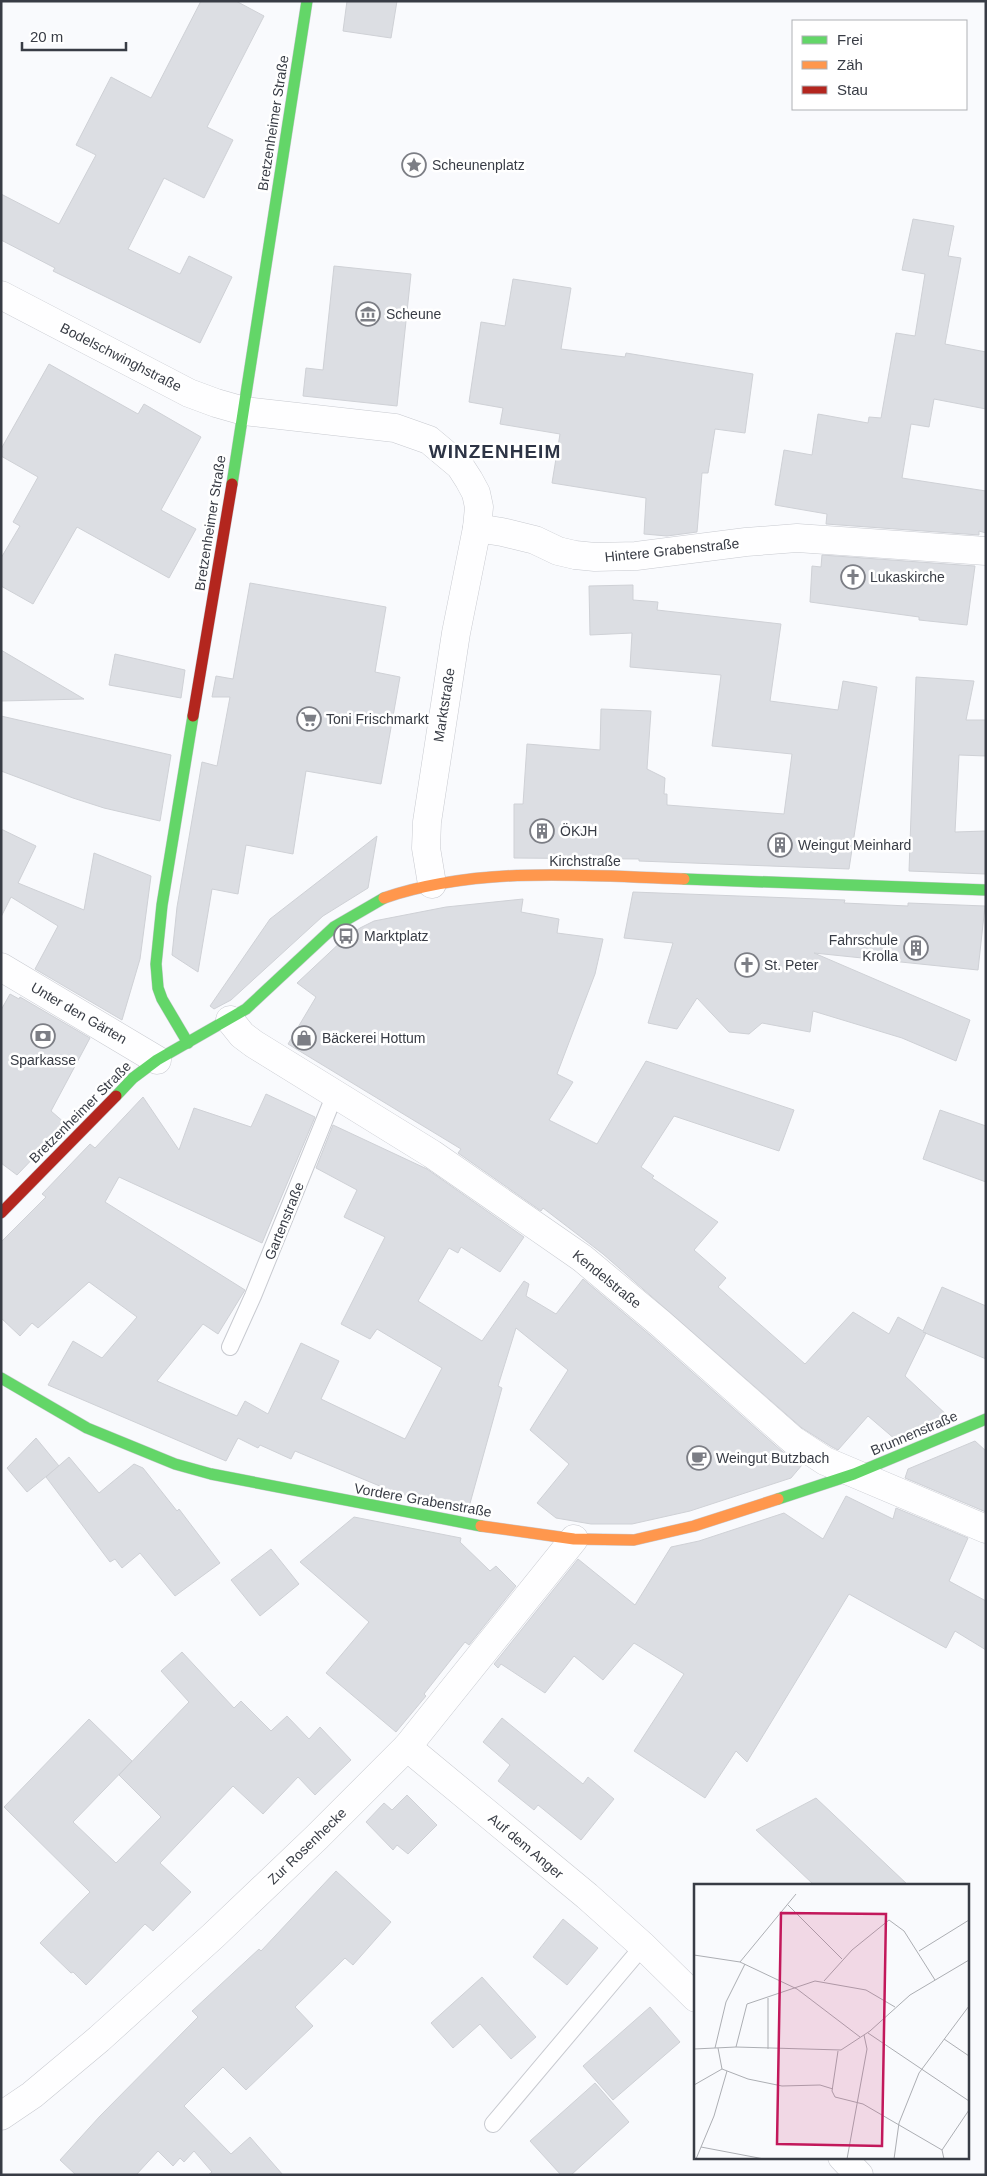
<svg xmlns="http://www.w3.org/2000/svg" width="987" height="2176" viewBox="0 0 987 2176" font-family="Arial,sans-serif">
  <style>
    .building { fill: #dcdee3; stroke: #cfd1d6 }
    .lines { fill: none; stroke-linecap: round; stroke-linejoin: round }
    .lane-casing { stroke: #c8cad0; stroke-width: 18 }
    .street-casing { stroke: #c8cad0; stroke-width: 29 }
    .fast-casing { stroke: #c8cad0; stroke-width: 12 }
    .slow-casing { stroke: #c8cad0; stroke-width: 12 }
    .jam-casing { stroke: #c8cad0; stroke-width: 12 }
    .lane { stroke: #fefeff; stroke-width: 16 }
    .street { stroke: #fefeff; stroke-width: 28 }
    .fast { stroke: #63d668; stroke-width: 11 }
    .slow { stroke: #ff974d; stroke-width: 11 }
    .jam { stroke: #b3261e; stroke-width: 11 }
    .labels { text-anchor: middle; stroke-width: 5; stroke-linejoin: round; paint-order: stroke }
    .street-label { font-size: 14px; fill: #383c45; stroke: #fff }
    .poi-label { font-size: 14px; fill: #383c45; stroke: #fff; text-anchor: start }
    .district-label { font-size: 19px; font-weight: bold; letter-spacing: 1px; fill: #2d3445; stroke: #fff }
    .inset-road { fill: none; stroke: #acaeb3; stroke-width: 1 }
    .view { fill: #c2185b; fill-opacity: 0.15; stroke: #c2185b; stroke-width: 2.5 }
    .inset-edge { fill: none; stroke: #383c45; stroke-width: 2.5 }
  </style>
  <rect width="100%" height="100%" fill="#f9fafd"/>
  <g class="building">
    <path d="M 201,1 L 236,1 L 264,16 L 207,127 L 233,140 L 204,198 L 164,178 L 128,249 L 180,274 L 189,256 L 232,277 L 200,343 L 53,271 L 55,268 L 1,240 L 1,194 L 59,224 L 96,155 L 76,145 L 111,77 L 151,98 Z"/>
    <path d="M 347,1 L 397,1 L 391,38 L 343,31 Z"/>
    <path d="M 913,219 L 954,226 L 948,256 L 961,258 L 945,344 L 986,352 L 986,409 L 934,399 L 929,427 L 911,424 L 902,478 L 986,491 L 986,533 L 979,531 L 979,535 L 826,524 L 827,514 L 775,505 L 784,450 L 812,455 L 818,414 L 868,423 L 869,417 L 881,418 L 896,333 L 915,336 L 925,274 L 902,270 Z"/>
    <path d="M 334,266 L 411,274 L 397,406 L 303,396 L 306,368 L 323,370 Z"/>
    <path d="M 513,279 L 571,288 L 561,349 L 625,357 L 626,353 L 753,374 L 745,433 L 715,429 L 708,473 L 702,473 L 697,532 L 667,536 L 644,534 L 646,498 L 552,483 L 560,434 L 500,424 L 503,408 L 469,402 L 481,322 L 505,326 Z"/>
    <path d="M 49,364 L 138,414 L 144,404 L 201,437 L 161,510 L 196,529 L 169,578 L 77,527 L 33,604 L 1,586 L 1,558 L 20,526 L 13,522 L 38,477 L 1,456 L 1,449 Z"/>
    <path d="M 822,555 L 975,566 L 967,625 L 919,620 L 919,617 L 810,602 L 812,566 L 821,567 Z"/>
    <path d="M 250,583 L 386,607 L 375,672 L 400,677 L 381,784 L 306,771 L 293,854 L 246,845 L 238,894 L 212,889 L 198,972 L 172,955 L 177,907 L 202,762 L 217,766 L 230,697 L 212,697 L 216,676 L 233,679 Z"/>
    <path d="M 633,585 L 633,600 L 658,602 L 657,610 L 781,624 L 770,701 L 838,710 L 843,681 L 877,687 L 849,869 L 639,861 L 639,859 L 514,858 L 514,804 L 523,804 L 527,744 L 600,750 L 601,709 L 651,711 L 647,769 L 665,778 L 664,794 L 667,794 L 667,805 L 784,814 L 792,754 L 712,746 L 721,675 L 630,667 L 632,633 L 590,635 L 589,586 Z"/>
    <path d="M 1,650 L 84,699 L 1,701 Z"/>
    <path d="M 115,654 L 185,670 L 181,698 L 109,685 Z"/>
    <path d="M 916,677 L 974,681 L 966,720 L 986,720 L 986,756 L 959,755 L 955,832 L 986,831 L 986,874 L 909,871 Z"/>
    <path d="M 1,716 L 171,755 L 160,821 L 104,808 L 73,798 L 1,771 Z"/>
    <path d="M 1,829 L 36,846 L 18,883 L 84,910 L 94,853 L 151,876 L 140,959 L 122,1020 L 35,969 L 58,926 L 11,897 L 1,917 Z"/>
    <path d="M 377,836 L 368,888 L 323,916 L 231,1000 L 214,1009 L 210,1006 L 270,919 Z"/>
    <path d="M 633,892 L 845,900 L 844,903 L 908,906 L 908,903 L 985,906 L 978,970 L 814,953 L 970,1020 L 956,1061 L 902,1038 L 813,1011 L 810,1032 L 762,1023 L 749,1034 L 729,1032 L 697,998 L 677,1029 L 648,1023 L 673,943 L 624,938 Z"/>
    <path d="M 523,899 L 521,912 L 559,919 L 557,933 L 603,939 L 595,974 L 557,1074 L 573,1082 L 549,1120 L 597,1144 L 646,1061 L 794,1110 L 779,1151 L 674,1116 L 641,1167 L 654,1176 L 652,1178 L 718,1222 L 694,1250 L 726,1278 L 718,1287 L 805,1364 L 853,1312 L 889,1334 L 898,1317 L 923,1331 L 942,1287 L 986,1306 L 986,1359 L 923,1332 L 926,1333 L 905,1376 L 949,1417 L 896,1440 L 868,1416 L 838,1450 L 832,1447 L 802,1428 L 603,1254 L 543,1208 L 541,1211 L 458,1153 L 461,1149 L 288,1044 L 316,997 L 297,983 L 344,939 L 360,928 L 374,921 L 446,907 Z"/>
    <path d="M 10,994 L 19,999 L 20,997 L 90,1038 L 51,1111 L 66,1124 L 17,1175 L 1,1163 L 1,1010 Z"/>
    <path d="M 266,1094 L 315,1117 L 262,1243 L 119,1177 L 105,1202 L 245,1290 L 218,1334 L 203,1324 L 157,1381 L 237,1416 L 245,1401 L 268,1414 L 301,1343 L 339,1361 L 321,1399 L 405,1439 L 442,1368 L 377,1329 L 370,1339 L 341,1324 L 385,1237 L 344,1217 L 357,1190 L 316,1168 L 333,1125 L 427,1169 L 524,1237 L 500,1272 L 461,1247 L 458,1253 L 449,1248 L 418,1301 L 482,1341 L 524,1281 L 529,1284 L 526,1296 L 556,1314 L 583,1279 L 650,1335 L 783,1452 L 802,1465 L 791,1478 L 690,1511 L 632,1524 L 591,1524 L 556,1518 L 537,1503 L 569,1464 L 530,1430 L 568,1370 L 516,1328 L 498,1386 L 502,1388 L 469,1507 L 384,1491 L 387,1489 L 295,1451 L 291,1459 L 260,1445 L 258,1448 L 238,1438 L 226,1461 L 48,1385 L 73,1341 L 102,1358 L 137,1317 L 89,1282 L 38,1328 L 32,1323 L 20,1336 L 1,1318 L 1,1242 L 46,1197 L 42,1194 L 90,1144 L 95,1148 L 143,1097 L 179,1150 L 194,1108 L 251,1127 Z"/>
    <path d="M 940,1110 L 986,1126 L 986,1182 L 923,1159 Z"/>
    <path d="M 36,1438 L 59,1466 L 27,1492 L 7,1468 Z"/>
    <path d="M 975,1441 L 986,1451 L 986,1512 L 905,1478 L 908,1469 Z"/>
    <path d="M 69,1457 L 99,1493 L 134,1464 L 143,1468 L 177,1511 L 179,1509 L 220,1563 L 175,1596 L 140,1553 L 122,1568 L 115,1559 L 110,1562 L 46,1477 Z"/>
    <path d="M 846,1496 L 893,1519 L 896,1508 L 968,1538 L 949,1581 L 986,1601 L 986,1650 L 955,1631 L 946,1648 L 849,1594 L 747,1762 L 736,1751 L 705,1798 L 634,1751 L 684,1674 L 634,1643 L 603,1680 L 574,1656 L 545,1693 L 501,1664 L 498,1668 L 494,1664 L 578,1559 L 635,1605 L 671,1547 L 699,1541 L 784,1513 L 823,1539 Z"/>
    <path d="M 354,1517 L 461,1538 L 460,1542 L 490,1571 L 496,1566 L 516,1586 L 469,1645 L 465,1642 L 424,1694 L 426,1696 L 396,1732 L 326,1673 L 369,1622 L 300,1562 Z"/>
    <path d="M 271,1549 L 299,1584 L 260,1616 L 231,1580 Z"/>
    <path d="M 182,1652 L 234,1708 L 241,1701 L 271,1731 L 287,1716 L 309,1739 L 320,1727 L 351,1760 L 315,1795 L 298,1777 L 263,1814 L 233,1786 L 160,1863 L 191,1892 L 153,1931 L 145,1924 L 86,1985 L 73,1972 L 71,1973 L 40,1943 L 90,1892 L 4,1807 L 89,1719 L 132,1761 L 73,1822 L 116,1863 L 161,1817 L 119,1775 L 189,1702 L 161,1671 Z"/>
    <path d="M 502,1718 L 583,1784 L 588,1777 L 614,1799 L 581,1840 L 538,1805 L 534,1810 L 498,1781 L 510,1765 L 483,1742 Z"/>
    <path d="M 407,1795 L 437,1825 L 408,1854 L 397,1845 L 393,1850 L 366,1822 L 384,1803 L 392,1810 Z"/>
    <path d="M 816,1798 L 908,1885 L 814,1885 L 756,1830 Z"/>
    <path d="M 336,1871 L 391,1922 L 353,1965 L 345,1958 L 295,2007 L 313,2026 L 246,2090 L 223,2067 L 184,2106 L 231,2154 L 250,2137 L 283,2175 L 208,2175 L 212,2172 L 194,2151 L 184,2162 L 180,2158 L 173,2166 L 158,2151 L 136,2175 L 76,2175 L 60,2160 L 100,2116 L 198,2017 L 192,2011 L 259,1949 L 261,1951 Z"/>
    <path d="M 563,1919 L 598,1948 L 567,1985 L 533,1957 Z"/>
    <path d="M 482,1977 L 536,2037 L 511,2059 L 480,2024 L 453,2048 L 431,2023 Z"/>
    <path d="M 650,2007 L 680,2042 L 613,2100 L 583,2066 Z"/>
    <path d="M 595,2083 L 629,2122 L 571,2175 L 561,2175 L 530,2141 Z"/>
  </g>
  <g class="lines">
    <g class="lane-casing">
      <g id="lane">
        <path d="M 230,1347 L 253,1296 L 335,1094"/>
        <path d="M 493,2124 L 643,1946"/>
      </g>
    </g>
    <g class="street-casing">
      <g id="street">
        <path d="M 1,295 L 189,393 L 216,403 L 244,411 L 395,428 L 429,440 L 460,466 L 469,480 L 476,493 L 479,507 L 477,528 L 456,633 L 427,822 L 426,848 L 432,884"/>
        <path d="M 477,528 L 502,532 L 535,540 L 558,551 L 575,555 L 595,557 L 636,556 L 746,542 L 797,538 L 986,551"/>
        <path d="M 1,967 L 157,1060"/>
        <path d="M 230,1020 L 242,1035 L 254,1044 L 432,1154 L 582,1258 L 660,1323 L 793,1440 L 825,1461 L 986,1529"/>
        <path d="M 407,1747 L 587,1896 L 643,1946 L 696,1998"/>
        <path d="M 1,2116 L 32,2095 L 99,2039 L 213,1936 L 317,1837 L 407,1747 L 574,1539"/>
        <path d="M 842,2157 L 859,2175"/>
      </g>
    </g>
    <g class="fast-casing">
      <g id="fast">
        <path d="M 232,484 L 307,1"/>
        <path d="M 684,879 L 986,890"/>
        <path d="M 188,1043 L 162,999 L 158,988 L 156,964 L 162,905 L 193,716"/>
        <path d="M 116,1096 L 133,1078 L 157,1060 L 246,1009 L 334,927 L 384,898"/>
        <path d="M 1,1378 L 87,1428 L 175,1464 L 211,1474 L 481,1526"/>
        <path d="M 778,1499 L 854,1474 L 986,1419"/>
      </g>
    </g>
    <g class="slow-casing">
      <g id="slow">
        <path d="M 384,898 C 478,866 586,875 684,879"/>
        <path d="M 481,1526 L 574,1539 L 634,1540 L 694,1526 L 778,1499"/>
      </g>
    </g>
    <g class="jam-casing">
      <g id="jam">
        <path d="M 193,716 L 232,484"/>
        <path d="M 1,1213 L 116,1096"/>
      </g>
    </g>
    <use href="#lane" class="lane"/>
    <use href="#street" class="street"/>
    <use href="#fast" class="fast"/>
    <use href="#slow" class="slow"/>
    <use href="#jam" class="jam"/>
  </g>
  <defs>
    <g id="sight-ring" transform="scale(1.25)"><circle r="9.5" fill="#fff" stroke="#7c7e85" stroke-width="1.5"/><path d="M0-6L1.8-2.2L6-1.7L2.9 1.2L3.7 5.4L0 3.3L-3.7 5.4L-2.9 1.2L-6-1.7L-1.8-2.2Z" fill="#7c7e85"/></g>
    <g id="museum-ring" transform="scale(1.25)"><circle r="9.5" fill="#fff" stroke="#7c7e85" stroke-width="1.5"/><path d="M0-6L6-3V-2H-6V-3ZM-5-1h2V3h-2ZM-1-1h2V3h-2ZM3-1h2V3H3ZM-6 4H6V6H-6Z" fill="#7c7e85"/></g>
    <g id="church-ring" transform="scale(1.25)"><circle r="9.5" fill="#fff" stroke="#7c7e85" stroke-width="1.5"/><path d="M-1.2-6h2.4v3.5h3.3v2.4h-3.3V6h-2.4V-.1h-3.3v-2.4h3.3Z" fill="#7c7e85"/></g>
    <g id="supermarket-ring" transform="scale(1.25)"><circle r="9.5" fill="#fff" stroke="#7c7e85" stroke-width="1.5"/><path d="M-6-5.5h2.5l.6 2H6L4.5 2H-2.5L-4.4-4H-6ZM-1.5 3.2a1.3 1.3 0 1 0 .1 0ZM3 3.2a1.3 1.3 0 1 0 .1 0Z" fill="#7c7e85"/></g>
    <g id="building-ring" transform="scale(1.25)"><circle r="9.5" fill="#fff" stroke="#7c7e85" stroke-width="1.5"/><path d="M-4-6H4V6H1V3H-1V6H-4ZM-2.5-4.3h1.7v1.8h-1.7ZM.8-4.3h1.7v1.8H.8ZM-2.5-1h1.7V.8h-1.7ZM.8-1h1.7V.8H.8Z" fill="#7c7e85"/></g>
    <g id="bus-ring" transform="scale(1.25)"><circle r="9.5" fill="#fff" stroke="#7c7e85" stroke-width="1.5"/><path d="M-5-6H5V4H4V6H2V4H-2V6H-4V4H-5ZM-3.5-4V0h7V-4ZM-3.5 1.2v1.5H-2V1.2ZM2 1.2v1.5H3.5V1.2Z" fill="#7c7e85"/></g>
    <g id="bank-ring" transform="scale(1.25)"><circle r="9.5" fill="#fff" stroke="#7c7e85" stroke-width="1.5"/><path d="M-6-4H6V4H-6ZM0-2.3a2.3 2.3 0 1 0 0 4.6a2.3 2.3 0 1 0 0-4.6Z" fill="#7c7e85"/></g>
    <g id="shop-ring" transform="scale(1.25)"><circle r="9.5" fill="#fff" stroke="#7c7e85" stroke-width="1.5"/><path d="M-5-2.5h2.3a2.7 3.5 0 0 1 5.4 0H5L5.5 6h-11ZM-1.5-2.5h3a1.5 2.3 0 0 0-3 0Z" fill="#7c7e85"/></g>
    <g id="cafe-ring" transform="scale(1.25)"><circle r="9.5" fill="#fff" stroke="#7c7e85" stroke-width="1.5"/><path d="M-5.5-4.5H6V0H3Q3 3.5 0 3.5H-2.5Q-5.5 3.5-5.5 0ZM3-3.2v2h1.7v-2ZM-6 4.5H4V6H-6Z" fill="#7c7e85"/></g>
  </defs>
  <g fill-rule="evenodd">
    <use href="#sight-ring" x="414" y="165"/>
    <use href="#museum-ring" x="368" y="314"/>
    <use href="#church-ring" x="853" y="577"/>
    <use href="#supermarket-ring" x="309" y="719"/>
    <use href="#building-ring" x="542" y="831"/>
    <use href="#building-ring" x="780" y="845"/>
    <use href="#bus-ring" x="346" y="936"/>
    <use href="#building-ring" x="916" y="948"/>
    <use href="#church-ring" x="747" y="965"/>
    <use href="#bank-ring" x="43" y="1036"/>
    <use href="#shop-ring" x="304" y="1038"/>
    <use href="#cafe-ring" x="699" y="1458"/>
  </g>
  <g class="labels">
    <g class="street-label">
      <text transform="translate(273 123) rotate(-81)" y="5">Bretzenheimer Straße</text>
      <text transform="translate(121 357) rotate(27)" y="5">Bodelschwinghstraße</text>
      <text transform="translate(210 523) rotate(-81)" y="5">Bretzenheimer Straße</text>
      <text transform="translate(672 550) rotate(-6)" y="5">Hintere Grabenstraße</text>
      <text transform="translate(444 705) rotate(-81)" y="5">Marktstraße</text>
      <text x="585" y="866">Kirchstraße</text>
      <text transform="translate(79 1013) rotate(30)" y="5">Unter den Gärten</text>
      <text transform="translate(80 1112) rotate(-45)" y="5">Bretzenheimer Straße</text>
      <text transform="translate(284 1221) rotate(-68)" y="5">Gartenstraße</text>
      <text transform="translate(607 1279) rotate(39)" y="5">Kendelstraße</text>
      <text transform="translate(914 1433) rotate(-23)" y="5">Brunnenstraße</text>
      <text transform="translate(423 1500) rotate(10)" y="5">Vordere Grabenstraße</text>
      <text transform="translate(307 1846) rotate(-44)" y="5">Zur Rosenhecke</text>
      <text transform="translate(526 1846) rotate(40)" y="5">Auf dem Anger</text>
    </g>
    <g class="poi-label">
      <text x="432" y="170">Scheunenplatz</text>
      <text x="386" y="319">Scheune</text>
      <text x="870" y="582">Lukaskirche</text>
      <text x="326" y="724">Toni Frischmarkt</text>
      <text x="560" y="836">ÖKJH</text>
      <text x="798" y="850">Weingut Meinhard</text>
      <text x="364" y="941">Marktplatz</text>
      <text x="898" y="945" text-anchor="end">Fahrschule<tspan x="898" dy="16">Krolla</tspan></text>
      <text x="764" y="970">St. Peter</text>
      <text x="322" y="1043">Bäckerei Hottum</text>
      <text x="43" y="1065" text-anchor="middle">Sparkasse</text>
      <text x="716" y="1463">Weingut Butzbach</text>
    </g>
    <g class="district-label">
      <text x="495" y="458">WINZENHEIM</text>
    </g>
  </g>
  <g transform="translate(694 1884)">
    <rect width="275" height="275" fill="#f9fafd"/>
    <path class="inset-road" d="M 94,21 L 148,75M 225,67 L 275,36M 0,71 L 46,78 L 103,105 L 166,153M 46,78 L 102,10M 130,97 L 158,66 L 195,36 L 210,47 L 241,96M 74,114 L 74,165M 174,149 L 275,217M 250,155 L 275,172M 42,163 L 53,120 L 121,97 L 172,106 L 201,123M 21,164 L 32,118 L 51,80M 24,164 L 28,185 L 54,195 L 88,202 L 126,201 L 139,205M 0,165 L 42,163 L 147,166 L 176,147 L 216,111 L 275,76M 144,167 L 138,207 L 141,213 L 169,220 L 248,266M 0,201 L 28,185M 7,263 L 70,275M 2,275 L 20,232 L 33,187M 153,275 L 173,165 L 170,151M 200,275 L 205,239 L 225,189 L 275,122M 250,275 L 248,266 L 275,226"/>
    <path class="view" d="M 87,29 L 192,30 L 188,262 L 83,260 Z"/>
    <rect width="275" height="275" class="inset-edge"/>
  </g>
  <rect width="987" height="2176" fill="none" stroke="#383c45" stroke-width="5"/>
  <rect x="792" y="20" width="175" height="90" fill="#ffffff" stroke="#afb1b5"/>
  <rect x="802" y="36" width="25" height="8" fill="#63d668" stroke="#afb1b5"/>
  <text x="837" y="45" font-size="15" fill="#383c45">Frei</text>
  <rect x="802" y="61" width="25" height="8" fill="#ff974d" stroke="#afb1b5"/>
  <text x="837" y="70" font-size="15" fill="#383c45">Zäh</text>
  <rect x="802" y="86" width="25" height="8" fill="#b3261e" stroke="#afb1b5"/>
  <text x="837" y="95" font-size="15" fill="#383c45">Stau</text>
  <path d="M22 42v8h104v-8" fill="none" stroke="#383c45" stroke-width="2.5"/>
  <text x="30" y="42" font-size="15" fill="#383c45" stroke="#ffffff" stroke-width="4" paint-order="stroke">20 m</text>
</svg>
